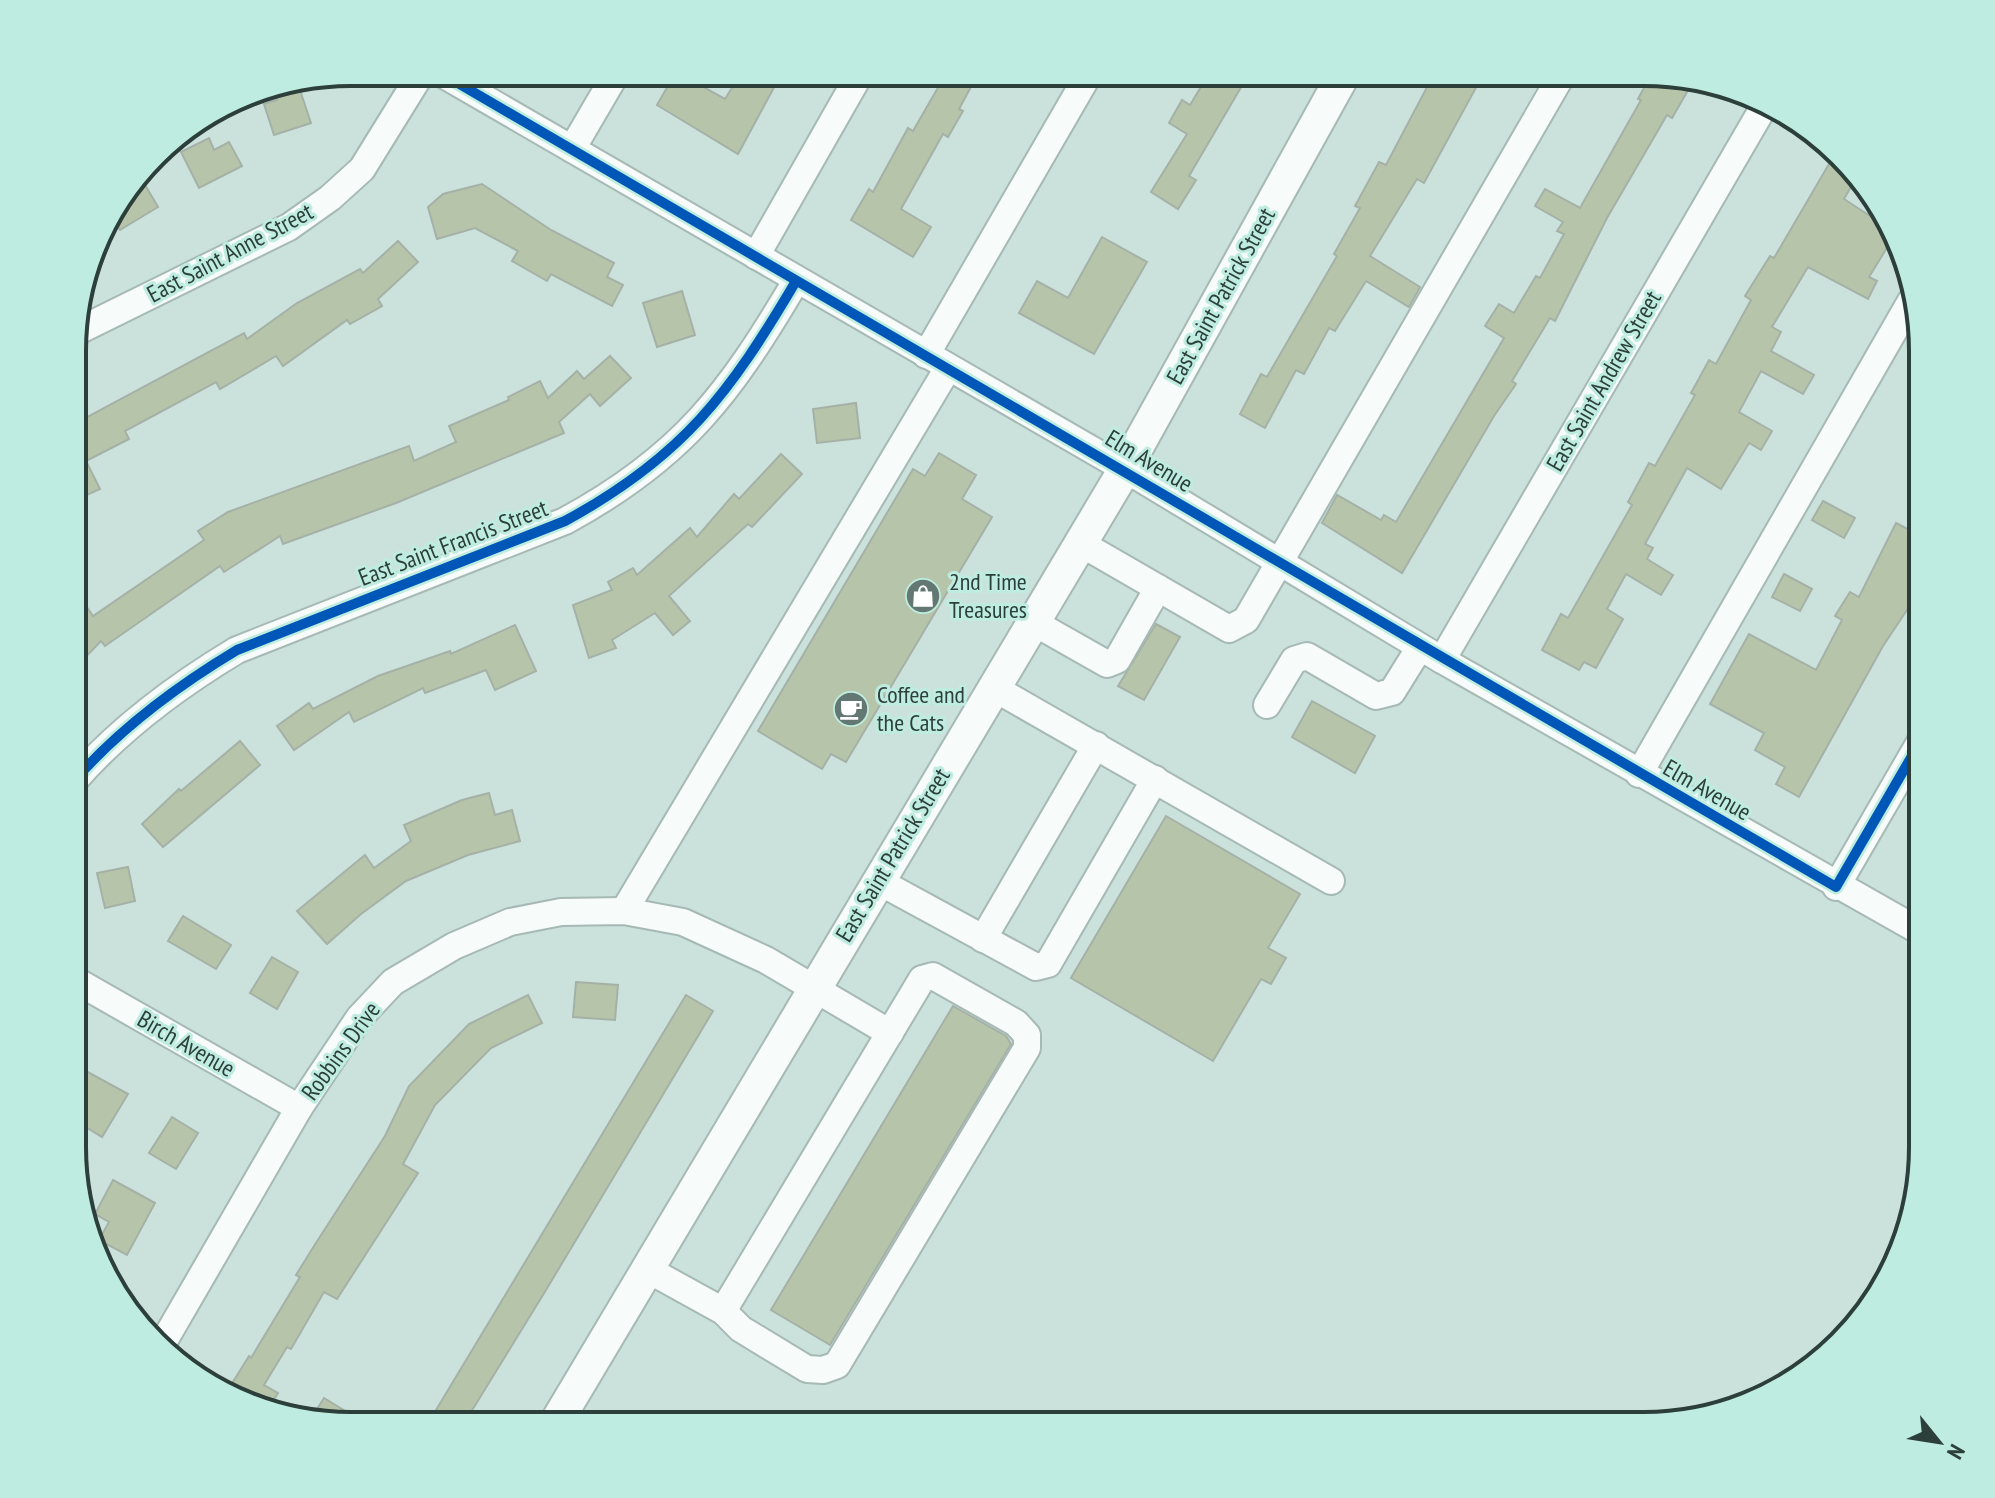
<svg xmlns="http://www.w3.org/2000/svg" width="1995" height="1498" viewBox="0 0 1995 1498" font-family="'PT Sans Narrow',sans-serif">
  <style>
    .building { fill: #b6c5aa; stroke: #a5b1a7; stroke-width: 2 }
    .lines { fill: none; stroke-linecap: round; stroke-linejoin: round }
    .minor-casing { stroke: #a6b9b4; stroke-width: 30 }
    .major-casing { stroke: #a6b9b4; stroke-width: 36 }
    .minor { stroke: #f7fbfa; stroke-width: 26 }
    .major { stroke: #f7fbfa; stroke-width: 32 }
    .cycleway-casing { stroke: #bfece0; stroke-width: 15 }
    .cycleway { stroke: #0057b8; stroke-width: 10 }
    .labels { text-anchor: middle; stroke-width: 6; stroke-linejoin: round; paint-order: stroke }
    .street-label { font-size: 24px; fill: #2c3f3a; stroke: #bfece0 }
    .poi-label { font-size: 24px; fill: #2c3f3a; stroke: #bfece0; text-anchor: start }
    .rim { fill: none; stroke: #2c3f3a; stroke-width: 4 }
  </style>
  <rect width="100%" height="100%" fill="#cae2db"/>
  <g class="building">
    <path d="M 676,72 L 725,99 L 742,72 L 766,72 L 778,80 L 738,154 L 657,105 Z"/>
    <path d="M 947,72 L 979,72 L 959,109 L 963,111 L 948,137 L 943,134 L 901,209 L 931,227 L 913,257 L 851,220 L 869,189 L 873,192 L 908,128 L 913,131 Z"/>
    <path d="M 1210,72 L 1250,72 L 1189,176 L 1196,180 L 1178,209 L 1151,192 L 1187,134 L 1169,123 L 1182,100 L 1190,105 Z"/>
    <path d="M 1435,72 L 1457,72 L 1478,84 L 1424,183 L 1417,179 L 1370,256 L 1420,287 L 1409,307 L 1366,281 L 1335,331 L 1329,328 L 1304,374 L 1296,370 L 1265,428 L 1240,414 L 1261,374 L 1267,377 L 1337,256 L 1334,254 L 1360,208 L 1355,206 L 1379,162 L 1386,165 Z"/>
    <path d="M 1652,73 L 1666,81 L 1669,74 L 1694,80 L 1672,118 L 1667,115 L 1607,218 L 1555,321 L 1550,318 L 1512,381 L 1516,384 L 1494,416 L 1402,573 L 1322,523 L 1337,495 L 1381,520 L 1384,515 L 1396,522 L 1504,338 L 1485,326 L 1499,304 L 1514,313 L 1536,276 L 1540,278 L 1564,234 L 1557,231 L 1563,222 L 1535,206 L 1545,189 L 1580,208 L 1641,100 L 1638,99 Z"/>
    <path d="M 297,81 L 311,123 L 274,135 L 264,104 L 277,100 L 272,85 Z"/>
    <path d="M 209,138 L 214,150 L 229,142 L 242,166 L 199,188 L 181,152 Z"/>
    <path d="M 1836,152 L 1856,178 L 1844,199 L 1896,233 L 1869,277 L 1877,281 L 1868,299 L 1808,267 L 1772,327 L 1781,332 L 1771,351 L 1814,375 L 1803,394 L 1761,371 L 1739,412 L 1772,431 L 1761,450 L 1749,443 L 1721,489 L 1687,468 L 1645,544 L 1653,548 L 1647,559 L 1673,575 L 1661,595 L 1626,574 L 1607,609 L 1623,619 L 1596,668 L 1584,662 L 1579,670 L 1542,650 L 1561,614 L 1568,618 L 1632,505 L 1628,502 L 1649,463 L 1655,466 L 1695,395 L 1691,393 L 1709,360 L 1716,364 L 1751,300 L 1745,296 L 1770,256 L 1774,258 Z"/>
    <path d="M 482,184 L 551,230 L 614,263 L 607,277 L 623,285 L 612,306 L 551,274 L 547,281 L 512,261 L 518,251 L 475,228 L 437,239 L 428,207 L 443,194 Z"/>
    <path d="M 145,185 L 158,207 L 120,230 L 109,212 L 127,190 L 129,194 Z"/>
    <path d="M 1102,237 L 1147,262 L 1094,354 L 1019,313 L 1037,281 L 1068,298 Z"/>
    <path d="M 398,241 L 418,262 L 378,299 L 382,306 L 350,324 L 347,320 L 283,366 L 276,356 L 220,389 L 216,382 L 125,431 L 129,439 L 86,461 L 100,489 L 80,498 L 74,487 L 74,424 L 244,333 L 247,339 L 297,303 L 360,269 L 363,273 Z"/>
    <path d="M 682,291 L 695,335 L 657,347 L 643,303 Z"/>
    <path d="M 610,356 L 631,378 L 600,406 L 590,394 L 559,422 L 564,433 L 396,503 L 283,544 L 280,536 L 224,572 L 220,566 L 105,646 L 101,641 L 74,669 L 74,615 L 86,606 L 93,616 L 204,540 L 198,531 L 228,512 L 409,446 L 414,461 L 456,442 L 449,426 L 509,400 L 508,397 L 540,381 L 548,398 L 577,371 L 584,379 Z"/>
    <path d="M 856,403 L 860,438 L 817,443 L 813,409 Z"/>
    <path d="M 939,453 L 976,475 L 962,499 L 992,517 L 846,762 L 831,754 L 822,769 L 758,731 L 913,469 L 925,476 Z"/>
    <path d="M 781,454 L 802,474 L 752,527 L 748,524 L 669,596 L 690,621 L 673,635 L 655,613 L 612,640 L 616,648 L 589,658 L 573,605 L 612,590 L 608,582 L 633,568 L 637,575 L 690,528 L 697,537 L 734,494 L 739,499 Z"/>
    <path d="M 1823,501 L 1855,518 L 1844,538 L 1812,520 Z"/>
    <path d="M 1896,523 L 1923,537 L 1923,586 L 1883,646 L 1799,797 L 1776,784 L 1785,767 L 1755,750 L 1764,733 L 1710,704 L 1749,634 L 1816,670 L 1842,620 L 1835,616 L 1850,592 L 1859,597 Z"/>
    <path d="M 1784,574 L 1812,589 L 1800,611 L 1772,597 Z"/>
    <path d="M 1156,624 L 1180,637 L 1144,700 L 1118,686 Z"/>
    <path d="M 515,625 L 536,671 L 495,690 L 486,670 L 425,693 L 423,688 L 354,722 L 349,712 L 294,750 L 277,726 L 309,703 L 313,709 L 378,676 L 450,651 L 451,654 Z"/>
    <path d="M 1312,701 L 1375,736 L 1355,773 L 1292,737 Z"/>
    <path d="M 240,741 L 260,765 L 163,847 L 142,824 L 179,789 L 181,791 Z"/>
    <path d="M 489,793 L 495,815 L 512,810 L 520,841 L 468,855 L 406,881 L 361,914 L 327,944 L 297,911 L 365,855 L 374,868 L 411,841 L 404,825 L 462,800 Z"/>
    <path d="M 1166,816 L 1300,894 L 1268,948 L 1286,958 L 1271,984 L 1261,979 L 1213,1061 L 1071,978 Z"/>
    <path d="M 128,867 L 135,901 L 105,908 L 97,873 Z"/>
    <path d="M 183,916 L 231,945 L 216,969 L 168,941 Z"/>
    <path d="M 272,957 L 298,972 L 277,1009 L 250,993 Z"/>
    <path d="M 576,982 L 618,985 L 615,1020 L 573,1017 Z"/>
    <path d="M 528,995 L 542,1023 L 491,1048 L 435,1105 L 403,1164 L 418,1173 L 337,1299 L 324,1292 L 291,1349 L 287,1347 L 264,1385 L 278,1393 L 267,1410 L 245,1405 L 226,1393 L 249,1356 L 251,1358 L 300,1277 L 296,1275 L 314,1246 L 385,1136 L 409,1086 L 469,1024 Z"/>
    <path d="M 686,995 L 713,1011 L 546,1290 L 463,1425 L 427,1425 Z"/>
    <path d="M 953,1006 L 1006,1036 L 1011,1044 L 830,1345 L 771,1310 Z"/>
    <path d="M 73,1064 L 128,1094 L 102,1137 L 73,1119 Z"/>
    <path d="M 172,1117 L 198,1133 L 176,1169 L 149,1153 Z"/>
    <path d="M 113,1180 L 155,1203 L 127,1255 L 99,1240 L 109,1222 L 95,1214 Z"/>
    <path d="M 324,1398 L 368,1425 L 333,1425 L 310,1420 Z"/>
  </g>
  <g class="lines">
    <g class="minor-casing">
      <g id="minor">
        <path d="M 439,72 L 1125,469 L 1442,660 L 1923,933"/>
        <path d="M 572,149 L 617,72"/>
        <path d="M 756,256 L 861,72"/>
        <path d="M 74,333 L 289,227 L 330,198 L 362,169 L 422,72"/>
        <path d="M 926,355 L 1090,72"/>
        <path d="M 1080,543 L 1229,629 L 1246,620 L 1563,73"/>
        <path d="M 1033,622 L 1107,664 L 1117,660 L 1158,588"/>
        <path d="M 1442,660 L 1766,103"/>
        <path d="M 994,688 L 1331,881"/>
        <path d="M 1267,705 L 1294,660 L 1307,656 L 1376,696 L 1392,692 L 1420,647"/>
        <path d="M 1639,774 L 1911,301"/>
        <path d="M 73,782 C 119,729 177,686 237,650 L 565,521 C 683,457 730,393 796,281"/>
        <path d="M 878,881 L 1036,967 L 1048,964 L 1155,779"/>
        <path d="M 1836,887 L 1923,737"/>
        <path d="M 624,911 L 948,368"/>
        <path d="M 983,939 L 1096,745"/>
        <path d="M 73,979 L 299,1108"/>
        <path d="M 647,1269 L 723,1311 L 741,1329 L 807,1369 L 823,1370 L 837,1365 L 1027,1048 L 1027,1035 L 1016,1023 L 933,976 L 922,979 L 723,1311"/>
        <path d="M 160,1348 L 299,1108 L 359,1018 L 393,982 L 454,946 L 510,922 L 561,912 L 624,911 L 683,922 L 766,960 L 890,1033"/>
      </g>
    </g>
    <g class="major-casing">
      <path id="major" d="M 554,1426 L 1125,469 L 1345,72"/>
    </g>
    <use href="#minor" class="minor"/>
    <use href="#major" class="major"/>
    <g class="cycleway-casing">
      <g id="cycleway">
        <path d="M 439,72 L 1836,887 L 1923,737"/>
        <path d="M 73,782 C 119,729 177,686 237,650 L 565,521 C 683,457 730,393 796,281"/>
      </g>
    </g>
    <use href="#cycleway" class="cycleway"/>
  </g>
  <defs>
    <g id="shop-disc" transform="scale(1.8)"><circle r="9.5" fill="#637872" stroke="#bfece0"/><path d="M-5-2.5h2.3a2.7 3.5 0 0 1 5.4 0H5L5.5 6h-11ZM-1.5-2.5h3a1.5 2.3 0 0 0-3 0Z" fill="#fff"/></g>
    <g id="cafe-disc" transform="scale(1.8)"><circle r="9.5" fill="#637872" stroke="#bfece0"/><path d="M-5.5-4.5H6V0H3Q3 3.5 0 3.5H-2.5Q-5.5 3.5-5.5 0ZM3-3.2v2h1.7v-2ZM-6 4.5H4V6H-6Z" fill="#fff"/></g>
  </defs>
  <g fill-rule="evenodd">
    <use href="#shop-disc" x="923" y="596"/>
    <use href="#cafe-disc" x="851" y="709"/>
  </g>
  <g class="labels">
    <g class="street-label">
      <text transform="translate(230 253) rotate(-28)" y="8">East Saint Anne Street</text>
      <text transform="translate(1221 296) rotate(-61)" y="8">East Saint Patrick Street</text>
      <text transform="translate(1604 381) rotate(-60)" y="8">East Saint Andrew Street</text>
      <text transform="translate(1149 461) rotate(31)" y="8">Elm Avenue</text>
      <text transform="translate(453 543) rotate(-21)" y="8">East Saint Francis Street</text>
      <text transform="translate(1707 790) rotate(30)" y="8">Elm Avenue</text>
      <text transform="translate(893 855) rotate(-59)" y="8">East Saint Patrick Street</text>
      <text transform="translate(186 1044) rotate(30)" y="8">Birch Avenue</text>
      <text transform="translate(341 1051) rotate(-54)" y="8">Robbins Drive</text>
    </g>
    <g class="poi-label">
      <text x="949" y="590">2nd Time<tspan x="949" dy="28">Treasures</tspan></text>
      <text x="877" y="703">Coffee and<tspan x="877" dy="28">the Cats</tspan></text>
    </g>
  </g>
  <path d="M0 0H1995V1498H0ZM351 86H1644A265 265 0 0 1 1909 351V1147A265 265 0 0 1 1644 1412H351A265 265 0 0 1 86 1147V351A265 265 0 0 1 351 86Z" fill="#bfece0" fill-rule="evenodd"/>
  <path class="rim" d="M351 86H1644A265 265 0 0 1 1909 351V1147A265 265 0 0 1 1644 1412H351A265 265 0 0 1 86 1147V351A265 265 0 0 1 351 86Z"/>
  <g transform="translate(1939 1442) rotate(120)" stroke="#bfece0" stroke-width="6" paint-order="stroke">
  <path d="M0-6L14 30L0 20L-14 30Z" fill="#2c3f3a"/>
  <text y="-12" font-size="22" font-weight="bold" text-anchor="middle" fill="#2c3f3a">N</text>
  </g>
</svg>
